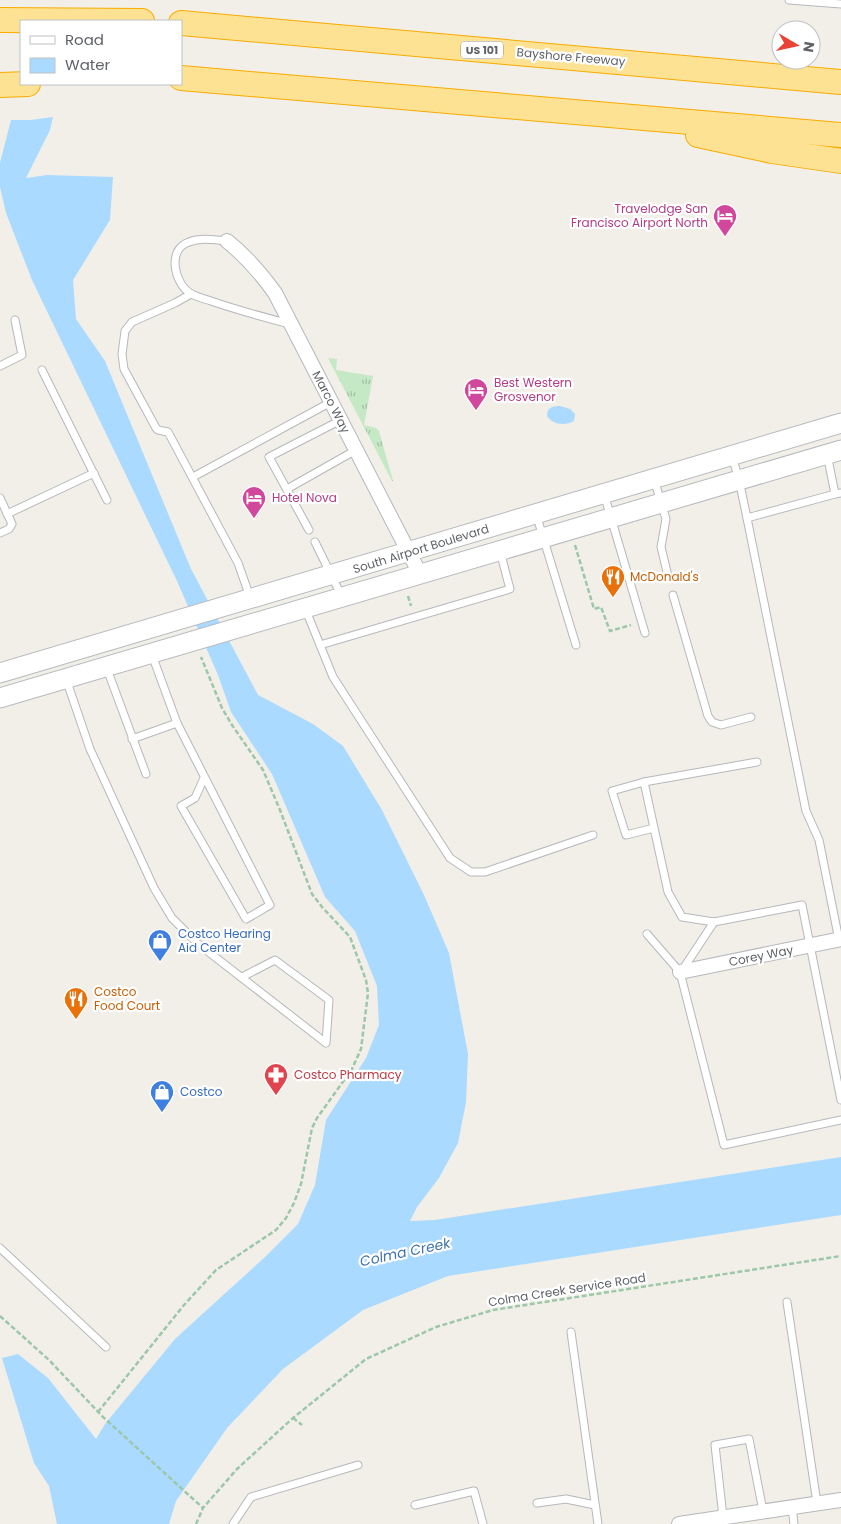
<svg xmlns="http://www.w3.org/2000/svg" width="841" height="1524" viewBox="0 0 841 1524" font-family="Poppins,sans-serif">
  <style>
    .grass { fill: url(#grass-tufts) }
    .water { fill: #aadaff }
    .lines { fill: none; stroke-linecap: round; stroke-linejoin: round }
    .lane-casing { stroke: #b5b8bc; stroke-width: 9 }
    .street-casing { stroke: #b5b8bc; stroke-width: 16 }
    .secondary-casing { stroke: #b6babf; stroke-width: 21 }
    .highway-casing { stroke: #f9ab00; stroke-width: 26 }
    .path { stroke: #9cc7a9; stroke-width: 2.5; stroke-dasharray: 5 2.5; stroke-linecap: butt }
    .lane { stroke: #fff; stroke-width: 7 }
    .street { stroke: #fff; stroke-width: 14 }
    .secondary { stroke: #fff; stroke-width: 19 }
    .highway { stroke: #fde293; stroke-width: 24 }
    .labels { text-anchor: middle; stroke-width: 4.5; stroke-linejoin: round; paint-order: stroke }
    .shield { fill: #fff; stroke: #8f9295; stroke-width: 1 }
    .shield-label { font-size: 11px; font-weight: bold; fill: #5f6368 }
    .street-label { font-size: 12px; fill: #5f6368; stroke: #fff }
    .hotel-label { font-size: 12px; fill: #b23c85; stroke: #fff; text-anchor: start }
    .food-label { font-size: 12px; fill: #c56008; stroke: #fff; text-anchor: start }
    .shop-label { font-size: 12px; fill: #366cbe; stroke: #fff; text-anchor: start }
    .health-label { font-size: 12px; fill: #be3a42; stroke: #fff; text-anchor: start }
    .water-label { font-size: 14px; font-style: italic; fill: #4174aa; stroke: #fff }
  </style>
  <defs>
    <pattern id="grass-tufts" width="24" height="20" patternUnits="userSpaceOnUse" patternTransform="scale(1.25)"><rect width="24" height="20" fill="#c5e8c5"/><path d="M3 7l-1-3M5 7V3M7 7l1-3M15 17l-1-3M17 17v-4M19 17l1-3" fill="none" stroke="#a3c0a4"/></pattern>
  </defs>
  <rect width="100%" height="100%" fill="#f1efe8"/>
  <path class="grass" d="M 328,358 L 337,359 L 336,370 L 373,376 L 364,425 L 376,428 L 379,431 L 393,481 L 392,481 Z"/>
  <g class="water">
    <path d="M 53,117 L 50,130 L 26,178 L 47,175 L 113,177 L 110,220 L 73,280 L 76,319 L 105,361 L 191,569 L 258,695 L 313,724 L 343,746 L 382,810 L 424,895 L 449,953 L 468,1054 L 466,1102 L 458,1143 L 439,1178 L 417,1207 L 410,1221 L 435,1220 L 841,1157 L 841,1215 L 448,1276 L 363,1310 L 283,1369 L 227,1428 L 176,1501 L 169,1524 L 57,1524 L 49,1486 L 34,1463 L 2,1358 L 18,1354 L 48,1378 L 96,1439 L 105,1424 L 175,1339 L 265,1257 L 298,1224 L 315,1185 L 326,1120 L 366,1058 L 379,1025 L 377,986 L 355,931 L 325,897 L 272,774 L 231,712 L 218,675 L 177,581 L 32,280 L 6,213 L 0,187 L 0,163 L 11,120 L 31,120 Z"/>
    <path d="M 560,406 L 570,409 L 575,414 L 574,421 C 565,426 553,425 547,416 C 547,408 552,406 560,406 Z"/>
  </g>
  <g class="lines">
    <g class="lane-casing">
      <g id="lane">
        <path d="M 789,0 L 841,4"/>
        <path d="M 227,241 C 215,240 201,237 189,242 C 167,249 174,283 190,293 C 196,297 205,299 211,301 C 237,310 263,317 290,324"/>
        <path d="M 191,294 L 175,303 L 132,322 L 125,331 L 122,354 L 124,369 L 156,428 L 158,430 L 168,432 L 238,563 L 250,597"/>
        <path d="M 0,366 L 22,355 L 15,320"/>
        <path d="M 42,370 L 107,500"/>
        <path d="M 827,454 L 835,494 L 841,493"/>
        <path d="M 732,456 L 739,480 L 747,518 L 806,811 L 819,840 L 839,940"/>
        <path d="M 193,477 L 331,402"/>
        <path d="M 654,479 L 666,519 L 661,547 L 668,576"/>
        <path d="M 287,489 L 356,450"/>
        <path d="M 604,494 L 645,633"/>
        <path d="M 0,498 L 12,524 L 9,529 L 0,533"/>
        <path d="M 7,514 L 94,473"/>
        <path d="M 536,514 L 576,645"/>
        <path d="M 747,518 L 835,494"/>
        <path d="M 309,530 L 269,457 L 341,420"/>
        <path d="M 315,542 L 341,595"/>
        <path d="M 673,595 L 708,716 L 712,722 L 721,725 L 751,717"/>
        <path d="M 305,608 L 333,677 L 450,858 L 471,872 L 485,872 L 593,835"/>
        <path d="M 320,645 L 510,589 L 500,551"/>
        <path d="M 152,655 L 177,723"/>
        <path d="M 107,669 L 146,774"/>
        <path d="M 66,679 L 90,749 L 154,888 L 172,918 L 197,943 L 326,1043 L 329,1000 L 275,960 L 242,977"/>
        <path d="M 132,739 L 177,723 L 270,905 L 246,919 L 181,806 L 195,798 L 204,778"/>
        <path d="M 644,782 L 757,762"/>
        <path d="M 654,828 L 626,835 L 612,791 L 644,782 L 668,892 L 682,917 L 714,922 L 802,905 L 841,1100"/>
        <path d="M 647,934 L 680,972 L 724,1145 L 841,1120"/>
        <path d="M 681,972 L 714,922"/>
        <path d="M 0,1248 L 106,1347"/>
        <path d="M 787,1302 L 817,1503"/>
        <path d="M 571,1332 L 598,1524"/>
        <path d="M 537,1503 L 566,1499 L 595,1505"/>
        <path d="M 415,1505 L 474,1491 L 483,1524"/>
        <path d="M 792,1507 L 794,1524"/>
        <path d="M 723,1517 L 715,1445 L 749,1439 L 763,1511"/>
        <path d="M 233,1524 L 251,1497 L 358,1465"/>
      </g>
    </g>
    <g class="street-casing">
      <g id="street">
        <path d="M 227,241 C 247,257 260,272 275,293 L 420,574"/>
        <path d="M 680,972 L 841,939"/>
        <path d="M 679,1524 L 841,1500"/>
      </g>
    </g>
    <g class="secondary-casing">
      <g id="secondary">
        <path d="M 0,673 L 841,423"/>
        <path d="M 0,698 L 841,450"/>
      </g>
    </g>
    <g class="highway-casing">
      <g id="highway">
        <path d="M 0,20 L 142,21"/>
        <path d="M 181,23 L 841,82"/>
        <path d="M 181,78 L 841,135"/>
        <path d="M 0,85 L 28,84"/>
        <path d="M 698,135 L 772,151 L 841,161"/>
      </g>
    </g>
    <g class="path">
      <path d="M 575,545 L 594,609 L 601,607 L 610,631 L 631,625"/>
      <path d="M 408,596 L 411,606"/>
      <path d="M 0,1316 L 49,1360 L 103,1417 L 203,1508"/>
      <path d="M 98,1412 L 184,1305 L 216,1270 L 276,1230 L 286,1218 L 294,1203 L 301,1184 L 312,1128 L 317,1118 L 352,1069 L 361,1049 L 368,993 L 366,980 L 350,937 L 322,907 L 312,894 L 280,810 L 263,770 L 232,725 L 222,708 L 201,657"/>
      <path d="M 293,1418 L 302,1425"/>
      <path d="M 196,1524 L 203,1508 L 237,1469 L 293,1418 L 366,1359 L 436,1327 L 493,1310 L 841,1256"/>
    </g>
    <use href="#lane" class="lane"/>
    <use href="#street" class="street"/>
    <use href="#secondary" class="secondary"/>
    <use href="#highway" class="highway"/>
  </g>
  <defs>
    <g id="hotel-pin" transform="scale(1.25)"><path d="M0 17L-7.5 6A9.5 9.5 0 1 1 7.5 6Z" fill="#d1479c" stroke="#fff"/><path d="M-6-4.5h1.5V1H6V5H4.5V3h-9V5H-6ZM-4 0a1.8 1.8 0 1 1 3.6 0ZM.5 0V-2.5h3Q6-2.5 6 0Z" fill="#fff"/></g>
    <g id="restaurant-pin" transform="scale(1.25)"><path d="M0 17L-7.5 6A9.5 9.5 0 1 1 7.5 6Z" fill="#e8710a" stroke="#fff"/><path d="M-5-6h1v4h1v-4h1v4h1v-4h1v5L-1.5 .5V6h-2V.5L-5-1ZM5-6V6H3V1.5H1.5Q1.5-4 5-6Z" fill="#fff"/></g>
    <g id="shop-pin" transform="scale(1.25)"><path d="M0 17L-7.5 6A9.5 9.5 0 1 1 7.5 6Z" fill="#3f7fe0" stroke="#fff"/><path d="M-5-2.5h2.3a2.7 3.5 0 0 1 5.4 0H5L5.5 6h-11ZM-1.5-2.5h3a1.5 2.3 0 0 0-3 0Z" fill="#fff"/></g>
    <g id="pharmacy-pin" transform="scale(1.25)"><path d="M0 17L-7.5 6A9.5 9.5 0 1 1 7.5 6Z" fill="#e0444e" stroke="#fff"/><path d="M-2-6h4v4h4v4h-4v4h-4v-4h-4v-4h4Z" fill="#fff"/></g>
  </defs>
  <g fill-rule="evenodd">
    <use href="#hotel-pin" x="725" y="216"/>
    <use href="#hotel-pin" x="476" y="390"/>
    <use href="#hotel-pin" x="254" y="498"/>
    <use href="#restaurant-pin" x="613" y="577"/>
    <use href="#shop-pin" x="160" y="941"/>
    <use href="#restaurant-pin" x="76" y="999"/>
    <use href="#pharmacy-pin" x="276" y="1075"/>
    <use href="#shop-pin" x="162" y="1092"/>
  </g>
  <g class="labels">
    <rect class="shield" x="461" y="41.5" width="42" height="17" rx="4"/>
    <g class="shield-label">
      <text x="482" y="54">US 101</text>
    </g>
    <g class="street-label">
      <text transform="translate(571 57) rotate(5)" y="4">Bayshore Freeway</text>
      <text transform="translate(331 402) rotate(63)" y="4">Marco Way</text>
      <text transform="translate(421 549) rotate(-17)" y="4">South Airport Boulevard</text>
      <text transform="translate(761 956) rotate(-11)" y="4">Corey Way</text>
      <text transform="translate(567 1290) rotate(-9)" y="4">Colma Creek Service Road</text>
    </g>
    <g class="hotel-label">
      <text x="708" y="213" text-anchor="end">Travelodge San<tspan x="708" dy="14">Francisco Airport North</tspan></text>
      <text x="494" y="387">Best Western<tspan x="494" dy="14">Grosvenor</tspan></text>
      <text x="272" y="502">Hotel Nova</text>
    </g>
    <g class="food-label">
      <text x="630" y="581">McDonald's</text>
      <text x="94" y="996">Costco<tspan x="94" dy="14">Food Court</tspan></text>
    </g>
    <g class="shop-label">
      <text x="178" y="938">Costco Hearing<tspan x="178" dy="14">Aid Center</tspan></text>
      <text x="180" y="1096">Costco</text>
    </g>
    <g class="health-label">
      <text x="294" y="1079">Costco Pharmacy</text>
    </g>
    <g class="water-label">
      <text transform="translate(405 1252) rotate(-12)" y="5">Colma Creek</text>
    </g>
  </g>
  <rect x="20" y="20" width="162" height="65" fill="#ffffff" stroke="#bfc1c3"/>
  <rect x="30" y="36" width="25" height="8" fill="#ffffff" stroke="#bfc1c3"/>
  <text x="65" y="45" font-size="15" fill="#5f6368">Road</text>
  <rect x="30" y="58" width="25" height="15" fill="#aadaff" stroke="#bfc1c3"/>
  <text x="65" y="70" font-size="15" fill="#5f6368">Water</text>
  <g transform="translate(796 45) rotate(99)"><circle r="24" fill="#ffffff" stroke="#bfc1c3"/>
  <path d="M0-4L9 19L0 12L-9 19Z" fill="#ea4335"/>
  <text y="-8" font-size="14" font-weight="bold" text-anchor="middle" fill="#5f6368">N</text>
  </g>
</svg>
